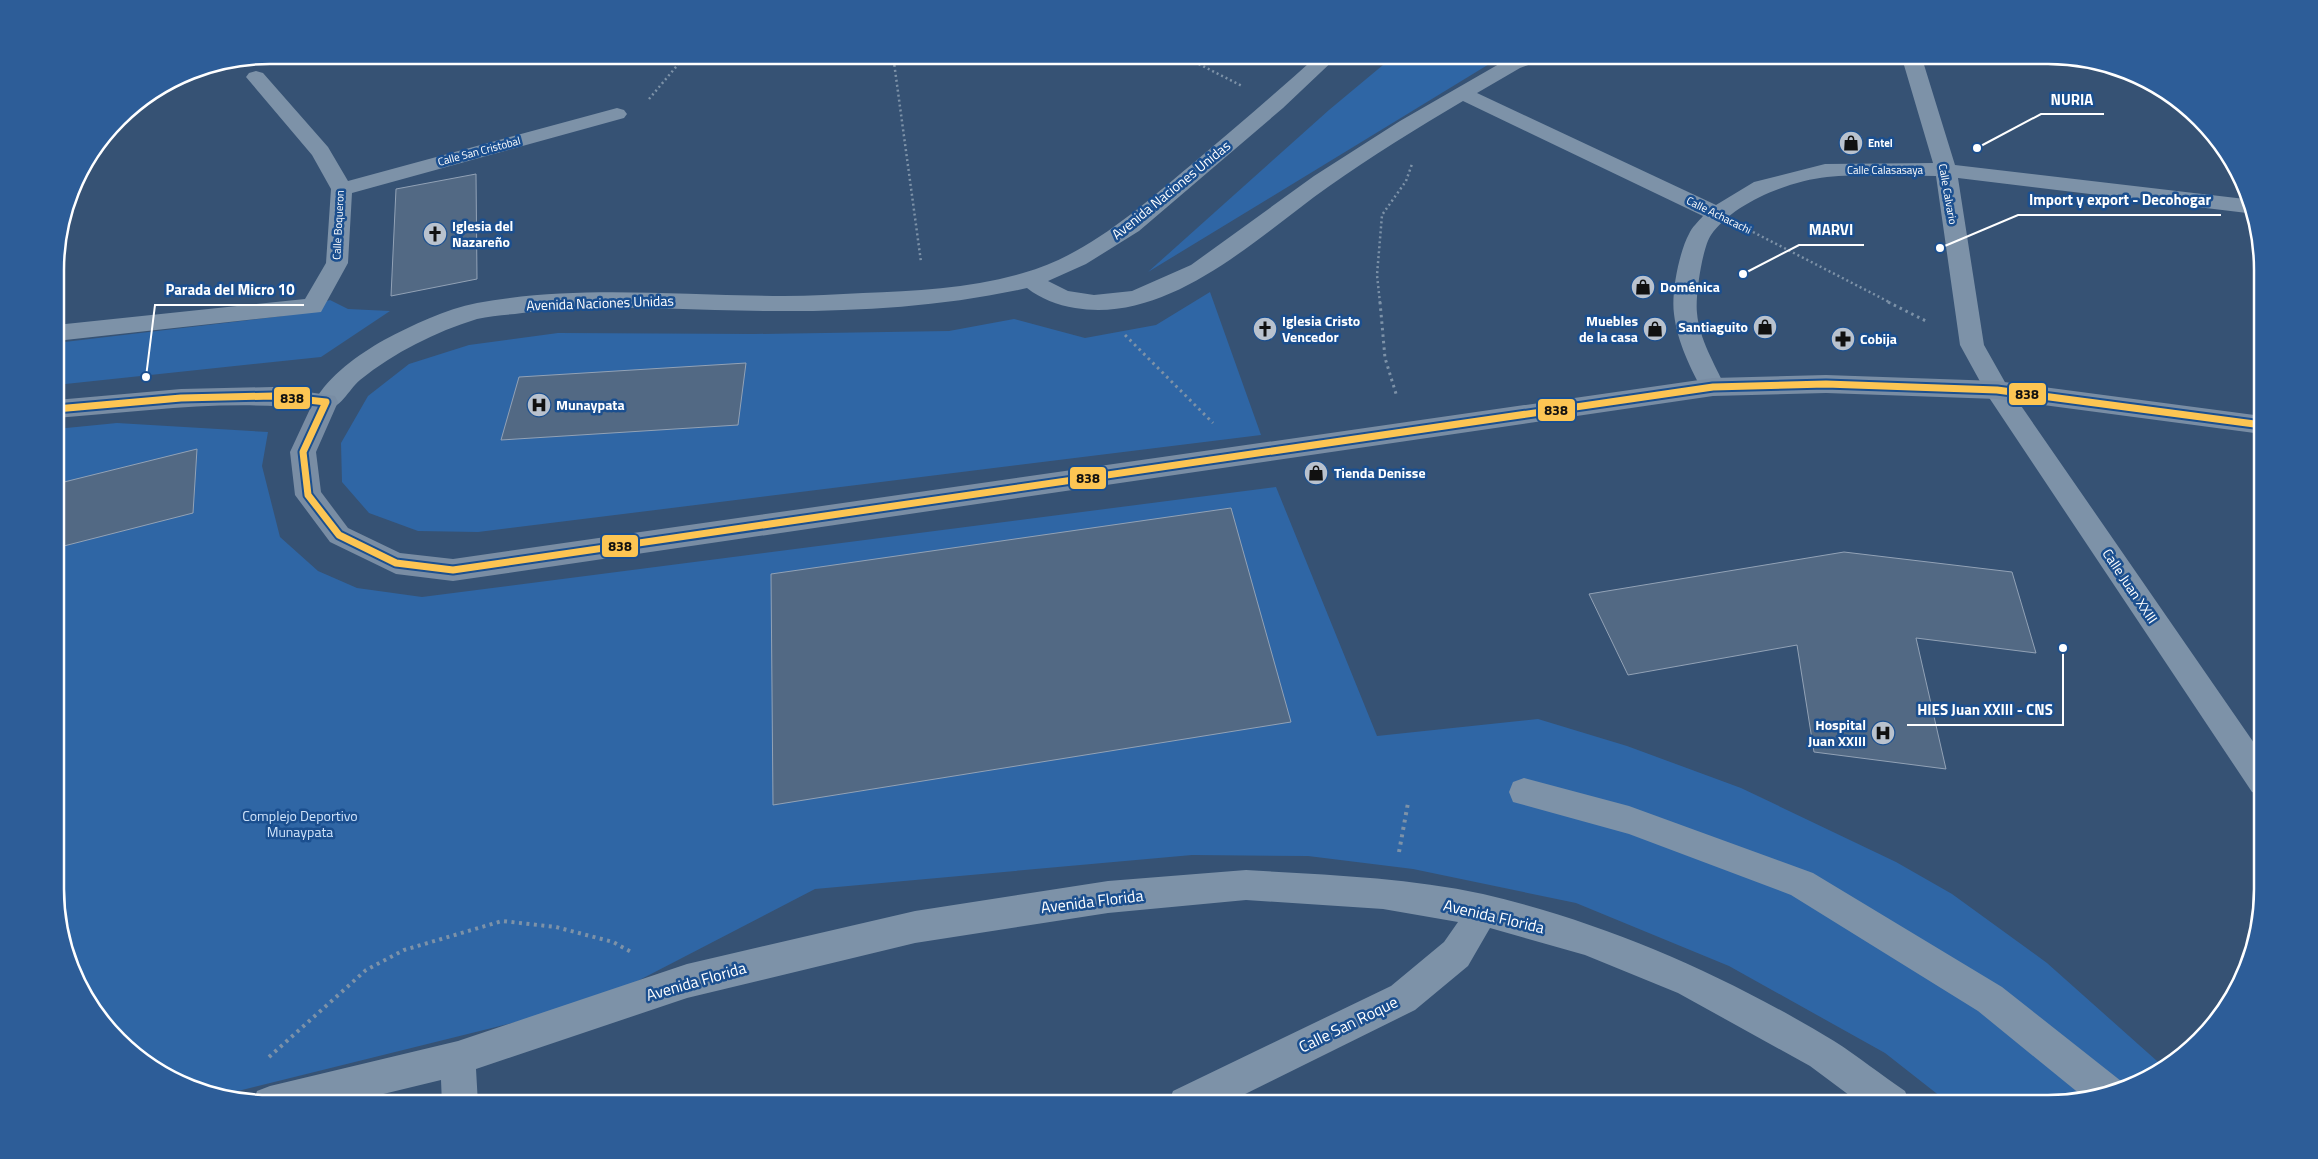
<svg xmlns="http://www.w3.org/2000/svg" width="2318" height="1159" viewBox="0 0 2318 1159" font-family="'Titillium Web',sans-serif">
  <style>
    .green { fill: #2f66a5 }
    .building { fill: #526984; stroke: #92a2b6 }
    .lines { fill: none; stroke-linecap: round; stroke-linejoin: round }
    .path-far2 { stroke: #7d92a8; stroke-width: 2.5; stroke-dasharray: 2 3; stroke-linecap: butt }
    .path-far1 { stroke: #7d92a8; stroke-width: 3; stroke-dasharray: 2.5 4; stroke-linecap: butt }
    .path { stroke: #7d92a8; stroke-width: 4; stroke-dasharray: 3 4.5; stroke-linecap: butt }
    .lane { fill: #7d92a8; fill-rule: evenodd }
    .street { fill: #7d92a8; fill-rule: evenodd }
    .secondary { fill: #798da4; fill-rule: evenodd }
    .bus-1-casing { stroke: #1b4f8f; stroke-width: 11 }
    .bus-1 { stroke: #fcc553; stroke-width: 7 }
    .labels { text-anchor: middle; stroke-width: 5; stroke-linejoin: round; paint-order: stroke }
    .far-poi-label { font-size: 11px; font-weight: bold; fill: #fff; stroke: #1b4f8f; text-anchor: start }
    .far-street-label { font-size: 11px; fill: #fff; stroke: #1b4f8f }
    .street-label { font-size: 14px; fill: #fff; stroke: #1b4f8f }
    .poi-label { font-size: 14px; font-weight: bold; fill: #fff; stroke: #1b4f8f; text-anchor: start }
    .park-label { font-size: 14px; fill: #cfe3fa; stroke: #1b4f8f }
    .near-street-label { font-size: 16px; fill: #fff; stroke: #1b4f8f }
    .rim { fill: none; stroke: #fff; stroke-width: 2.5 }
    .leader { fill: none; stroke: #fff; stroke-width: 2 }
    .callout-dot { fill: #fff; stroke: #1b4f8f; stroke-width: 2 }
    .callout-label { font-size: 15px; text-anchor: middle; font-weight: bold; fill: #fff; stroke: #1b4f8f; stroke-width: 5; stroke-linejoin: round; paint-order: stroke }
    .line-badge { stroke: #1b4f8f; stroke-width: 2 }
    .pale-badge-label { font-size: 14px; text-anchor: middle; font-weight: bold; fill: #111 }
  </style>
  <rect width="100%" height="100%" fill="#365274"/>
  <g class="green">
    <path d="M 1395,55 L 1504,55 L 1148,272 L 1329,110 Z"/>
    <path d="M 1210,292 L 1261,435 L 478,532 L 418,531 L 369,513 L 342,482 L 341,443 L 368,396 L 409,364 L 469,345 L 558,333 L 754,334 L 949,331 L 1014,319 L 1085,338 L 1156,325 Z"/>
    <path d="M 330,300 L 348,309 L 390,311 L 321,357 L 56,385 L 56,343 L 283,316 Z"/>
    <path d="M 117,423 L 268,432 L 262,466 L 280,537 L 318,571 L 357,588 L 422,597 L 1276,487 L 1377,736 L 1538,719 L 1627,746 L 1741,788 L 1896,862 L 1952,894 L 2047,963 L 2166,1069 L 2117,1092 L 2062,1104 L 1950,1104 L 1885,1053 L 1729,966 L 1576,903 L 1413,869 L 1308,856 L 1192,855 L 815,889 L 597,1002 L 226,1094 L 175,1082 L 99,1020 L 71,971 L 57,917 L 56,429 Z"/>
  </g>
  <g class="building">
    <path d="M 476,174 L 477,279 L 391,296 L 396,189 Z"/>
    <path d="M 746,363 L 738,425 L 501,440 L 519,377 Z"/>
    <path d="M 197,449 L 193,513 L 56,548 L 56,484 Z"/>
    <path d="M 1231,508 L 1291,722 L 773,805 L 771,574 Z"/>
    <path d="M 1844,552 L 2012,572 L 2036,653 L 1916,638 L 1946,769 L 1814,752 L 1797,645 L 1628,675 L 1589,594 Z"/>
  </g>
  <g class="lines">
    <g class="path-far2">
      <path d="M 893,55 L 921,262"/>
      <path d="M 1181,55 L 1242,86"/>
      <path d="M 649,99 L 681,61 L 683,55"/>
      <path d="M 1753,232 L 1891,303"/>
      <path d="M 1380,303 L 1377,275 L 1382,215 L 1406,181 L 1412,164"/>
    </g>
    <g class="path-far1">
      <path d="M 1380,302 L 1385,358 L 1397,397"/>
      <path d="M 1888,302 L 1928,322"/>
      <path d="M 1125,335 L 1213,423"/>
    </g>
    <g class="path">
      <path d="M 1399,852 L 1408,803"/>
      <path d="M 269,1057 L 366,970 L 404,950 L 502,921 L 556,927 L 613,942 L 633,953"/>
    </g>
    <path class="lane" d="M 1524,778 L 1629,806 L 1813,873 L 2002,987 L 2121,1081 L 2124,1089 L 2086,1099 L 1978,1011 L 1791,895 L 1629,834 L 1513,802 L 1509,792 L 1513,782 Z"/>
    <g class="street">
      <path d="M 1318,55 L 1339,55 L 1283,108 L 1139,231 L 1086,264 L 1048,281 L 1068,291 L 1094,295 L 1132,291 L 1191,265 L 1314,176 L 1400,121 L 1506,60 L 1520,55 L 1548,55 L 1545,59 L 1520,68 L 1477,93 L 1716,205 L 1754,182 L 1825,164 L 1933,163 L 1901,55 L 1921,55 L 1955,165 L 2245,199 L 2250,212 L 2247,213 L 1958,178 L 1984,345 L 2006,384 L 2263,756 L 2263,796 L 2252,792 L 1988,396 L 1960,345 L 1936,176 C 1900,176 1863,174 1827,177 C 1789,181 1733,203 1711,235 C 1702,248 1695,298 1697,313 C 1699,339 1715,364 1725,387 L 1722,393 L 1713,396 L 1704,393 C 1691,370 1677,341 1674,314 C 1671,294 1679,252 1689,234 C 1692,227 1698,222 1703,216 L 1463,101 C 1417,128 1372,156 1328,187 C 1257,237 1170,324 1075,308 C 1057,305 1041,299 1027,288 C 924,311 819,313 715,310 C 648,308 580,305 515,314 C 502,315 489,316 477,319 C 435,332 395,352 360,380 C 346,392 339,415 317,408 L 314,402 C 329,375 358,355 384,340 C 413,325 445,309 477,303 C 579,284 682,296 784,296 C 810,296 837,294 863,293 C 916,291 971,288 1023,273 C 1088,255 1140,207 1191,165 C 1234,129 1276,93 1318,55 Z"/>
      <path d="M 256,71 L 263,73 L 328,147 L 348,181 L 617,108 L 624,110 L 627,114 L 624,118 L 352,193 L 348,263 L 321,312 L 56,341 L 56,325 L 305,299 L 326,263 L 331,189 L 312,155 L 246,77 L 249,73 Z"/>
      <path d="M 1246,870 C 1325,875 1405,877 1483,894 C 1607,923 1725,975 1834,1041 C 1858,1056 1881,1075 1905,1091 L 1910,1104 L 1861,1104 L 1810,1066 L 1678,993 L 1585,955 L 1490,928 L 1468,966 L 1415,1010 L 1225,1104 L 1168,1104 L 1173,1091 L 1391,986 L 1444,942 L 1458,922 L 1383,909 L 1246,900 L 1108,913 L 915,943 L 687,998 L 476,1069 L 478,1104 L 442,1104 L 441,1080 L 342,1104 L 270,1104 L 254,1100 L 257,1091 L 270,1086 L 458,1041 L 687,964 L 915,911 L 1108,881 Z"/>
    </g>
    <path class="secondary" d="M 1826,375 L 1997,381 L 2262,416 L 2262,434 L 1997,399 L 1826,393 L 1713,396 L 453,581 L 396,574 L 330,542 L 295,495 L 290,452 L 310,409 C 225,399 141,412 56,418 L 56,400 L 181,389 L 273,387 L 335,396 L 338,402 L 316,452 L 321,492 L 348,528 L 400,553 L 453,559 L 1713,378 Z"/>
    <g class="bus-1-casing">
      <path id="bus-1" d="M 56,409 L 181,398 L 273,396 L 326,402 L 303,452 L 308,495 L 339,535 L 396,563 L 453,570 L 1713,387 L 1826,384 L 1997,390 L 2262,425"/>
    </g>
    <use href="#bus-1" class="bus-1"/>
  </g>
  <defs>
    <g id="shop-disc" transform="scale(1.25)"><circle r="9.5" fill="#b9c2ce" stroke="#1b4f8f"/><path d="M-5-2.5h2.3a2.7 3.5 0 0 1 5.4 0H5L5.5 6h-11ZM-1.5-2.5h3a1.5 2.3 0 0 0-3 0Z" fill="#111"/></g>
    <g id="church-disc" transform="scale(1.25)"><circle r="9.5" fill="#b9c2ce" stroke="#1b4f8f"/><path d="M-1.2-6h2.4v3.5h3.3v2.4h-3.3V6h-2.4V-.1h-3.3v-2.4h3.3Z" fill="#111"/></g>
    <g id="pharmacy-disc" transform="scale(1.25)"><circle r="9.5" fill="#b9c2ce" stroke="#1b4f8f"/><path d="M-2-6h4v4h4v4h-4v4h-4v-4h-4v-4h4Z" fill="#111"/></g>
    <g id="hospital-disc" transform="scale(1.25)"><circle r="9.5" fill="#b9c2ce" stroke="#1b4f8f"/><path d="M-5-5h3v3.5h4V-5h3V5h-3V1.5h-4V5h-3Z" fill="#111"/></g>
  </defs>
  <g fill-rule="evenodd">
    <use href="#shop-disc" x="1851" y="143"/>
    <use href="#church-disc" x="435" y="234"/>
    <use href="#shop-disc" x="1643" y="287"/>
    <use href="#shop-disc" x="1765" y="327"/>
    <use href="#church-disc" x="1265" y="329"/>
    <use href="#shop-disc" x="1655" y="329"/>
    <use href="#pharmacy-disc" x="1843" y="339"/>
    <use href="#hospital-disc" x="539" y="405"/>
    <use href="#shop-disc" x="1316" y="473"/>
    <use href="#hospital-disc" x="1883" y="733"/>
  </g>
  <g class="labels">
    <g class="far-poi-label">
      <text x="1868" y="147">Entel</text>
    </g>
    <g class="far-street-label">
      <text transform="translate(479 151) rotate(-15)" y="4">Calle San Cristobal</text>
      <text x="1885" y="174">Calle Calasasaya</text>
      <text transform="translate(1948 194) rotate(80)" y="4">Calle Calvario</text>
      <text transform="translate(1719 215) rotate(26)" y="4">Calle Achacachi</text>
      <text transform="translate(338 225) rotate(-87)" y="4">Calle Boqueron</text>
    </g>
    <g class="street-label">
      <text transform="translate(1171 190) rotate(-39)" y="5">Avenida Naciones Unidas</text>
      <text transform="translate(600 303) rotate(-2)" y="5">Avenida Naciones Unidas</text>
      <text transform="translate(2130 586) rotate(56)" y="5">Calle Juan XXIII</text>
    </g>
    <g class="poi-label">
      <text x="452" y="231">Iglesia del<tspan x="452" dy="16">Nazareño</tspan></text>
      <text x="1660" y="292">Doménica</text>
      <text x="1282" y="326">Iglesia Cristo<tspan x="1282" dy="16">Vencedor</tspan></text>
      <text x="1638" y="326" text-anchor="end">Muebles<tspan x="1638" dy="16">de la casa</tspan></text>
      <text x="1748" y="332" text-anchor="end">Santiaguito</text>
      <text x="1860" y="344">Cobija</text>
      <text x="556" y="410">Munaypata</text>
      <text x="1334" y="478">Tienda Denisse</text>
      <text x="1866" y="730" text-anchor="end">Hospital<tspan x="1866" dy="16">Juan XXIII</tspan></text>
    </g>
    <g class="park-label">
      <text x="300" y="821">Complejo Deportivo<tspan x="300" dy="16">Munaypata</tspan></text>
    </g>
    <g class="near-street-label">
      <text transform="translate(1092 901) rotate(-7)" y="6">Avenida Florida</text>
      <text transform="translate(1494 916) rotate(13)" y="6">Avenida Florida</text>
      <text transform="translate(696 981) rotate(-16)" y="6">Avenida Florida</text>
      <text transform="translate(1348 1024) rotate(-26)" y="6">Calle San Roque</text>
    </g>
  </g>
  <path d="M0 0H2318V1159H0ZM270 64H2048A206 206 0 0 1 2254 270V889A206 206 0 0 1 2048 1095H270A206 206 0 0 1 64 889V270A206 206 0 0 1 270 64Z" fill="#2d5d98" fill-rule="evenodd"/>
  <path class="rim" d="M270 64H2048A206 206 0 0 1 2254 270V889A206 206 0 0 1 2048 1095H270A206 206 0 0 1 64 889V270A206 206 0 0 1 270 64Z"/>
  <path class="leader" d="M1977 148L2041 114H2104M1940 248L2018 215H2221M1743 274L1799 245H1864M146 377L155 305H304M2063 648L2063 725H1907"/>
  <g class="callout-dot">
    <circle cx="1977" cy="148" r="5"/>
    <circle cx="1940" cy="248" r="5"/>
    <circle cx="1743" cy="274" r="5"/>
    <circle cx="146" cy="377" r="5"/>
    <circle cx="2063" cy="648" r="5"/>
  </g>
  <g class="callout-label">
    <text x="2072" y="105">NURIA</text>
    <text x="2120" y="205">Import y export - Decohogar</text>
    <text x="1831" y="235">MARVI</text>
    <text x="230" y="295">Parada del Micro 10</text>
    <text x="1985" y="715">HIES Juan XXIII - CNS</text>
  </g>
  <g class="line-badge">
    <rect x="2008" y="382" width="39" height="24" rx="5" fill="#fcc553"/>
    <rect x="273" y="386" width="38" height="24" rx="5" fill="#fcc553"/>
    <rect x="1537" y="398" width="39" height="24" rx="5" fill="#fcc553"/>
    <rect x="1069" y="466" width="38" height="24" rx="5" fill="#fcc553"/>
    <rect x="601" y="534" width="38" height="24" rx="5" fill="#fcc553"/>
  </g>
  <g class="pale-badge-label">
    <text x="2027" y="399">838</text>
    <text x="292" y="403">838</text>
    <text x="1556" y="415">838</text>
    <text x="1088" y="483">838</text>
    <text x="620" y="551">838</text>
  </g>
</svg>
